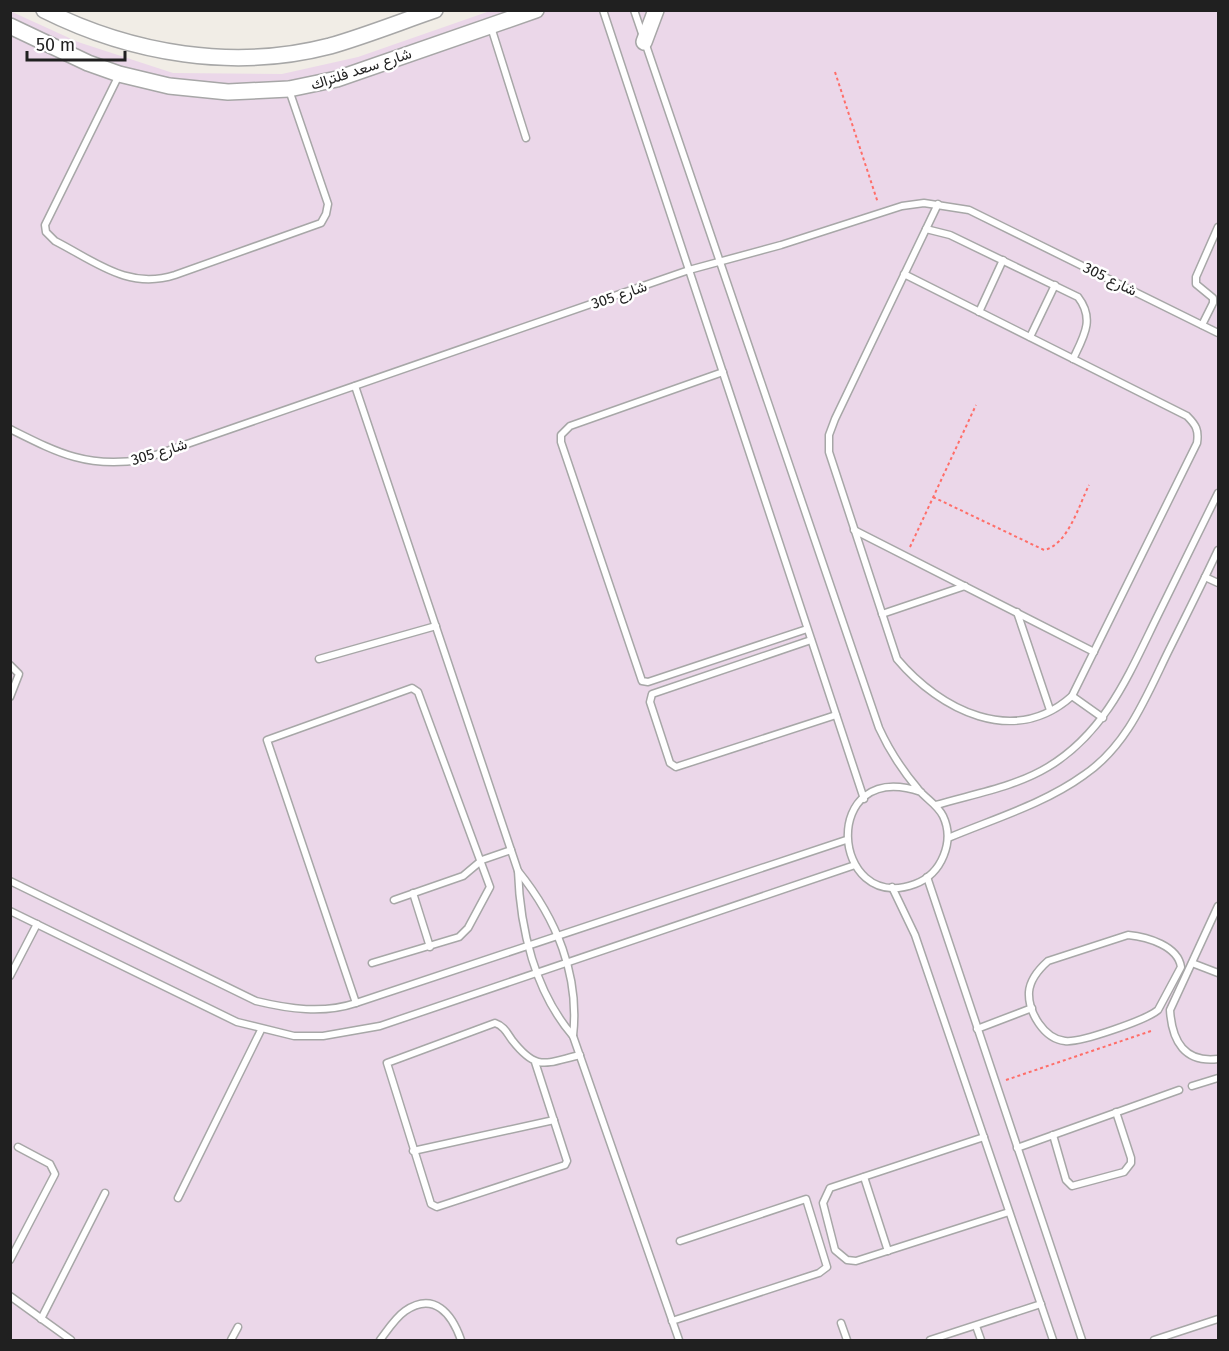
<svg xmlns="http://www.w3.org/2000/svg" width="1229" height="1351" viewBox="0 0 1229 1351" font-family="'Fira Sans',Vazirmatn,sans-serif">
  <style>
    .industrial { fill: #ebd7e9 }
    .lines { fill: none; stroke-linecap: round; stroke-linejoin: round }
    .service-casing { stroke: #a7a7a7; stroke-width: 9 }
    .tertiary-casing { stroke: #a7a7a7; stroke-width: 18 }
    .path { stroke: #ff6e69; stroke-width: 2; stroke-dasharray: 3 3; stroke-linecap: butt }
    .service { stroke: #fff; stroke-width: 6 }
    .tertiary { stroke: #fff; stroke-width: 15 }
    .labels { text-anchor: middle; stroke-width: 5; stroke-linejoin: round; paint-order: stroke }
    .street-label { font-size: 15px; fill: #202020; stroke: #fff }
  </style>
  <rect width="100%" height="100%" fill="#f1ede6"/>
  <path class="industrial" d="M 10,11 L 78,42 L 173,73 L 282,74 L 358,57 L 490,11 L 1218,11 L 1218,1340 L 11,1340 Z"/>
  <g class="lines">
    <g class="service-casing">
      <g id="service">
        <path d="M 603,10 L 864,799"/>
        <path d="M 634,10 L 879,728 C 889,750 902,770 918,789 C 926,799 937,804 943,816 C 955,841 942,874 915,884 C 830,915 819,757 921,792"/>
        <path d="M 491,27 L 526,138"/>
        <path d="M 119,75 L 45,225 L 46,232 L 55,241 C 96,262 128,290 175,275 L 321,223 L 326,214 L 328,204 L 289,90"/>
        <path d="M 926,229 L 950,235 L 1078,297 C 1095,319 1084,336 1073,359"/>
        <path d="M 904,274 L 1187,416 C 1196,425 1199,430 1197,443 L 1072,696 C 1014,748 940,710 897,659 L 829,452 L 829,435 L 835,419 L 938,204"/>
        <path d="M 979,312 L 1003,260"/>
        <path d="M 1202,325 L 1213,303 L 1213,298 L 1196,284 L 1196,277 L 1218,227"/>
        <path d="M 1030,337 L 1055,285"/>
        <path d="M 723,372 L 570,426 L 561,435 L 561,442 L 642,681 L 648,682 L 807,629"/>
        <path d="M 355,386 L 518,871 C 520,929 535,992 573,1036 L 679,1340"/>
        <path d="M 10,429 C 58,453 86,468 141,460 L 689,270 L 781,245 L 902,206 L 924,203 L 969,210 L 1218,333"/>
        <path d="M 854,530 L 1094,652"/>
        <path d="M 1205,577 L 1218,583"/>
        <path d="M 1017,612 L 1050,710"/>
        <path d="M 882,614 L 965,586"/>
        <path d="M 811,640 L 652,694 L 650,702 L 670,763 L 676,767 L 836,715"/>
        <path d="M 319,659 L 436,626"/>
        <path d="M 10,665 L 19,674 L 10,697"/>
        <path d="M 1072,696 L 1103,718"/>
        <path d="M 936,805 C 973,794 1015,787 1048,767 C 1106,732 1129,674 1158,615 C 1178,575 1198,534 1218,493"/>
        <path d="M 948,838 C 993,819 1044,804 1084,775 C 1127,746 1146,697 1168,652 C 1185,618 1202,584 1218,550"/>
        <path d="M 518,871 C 556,918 580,975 573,1036"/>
        <path d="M 927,877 L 1082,1340"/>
        <path d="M 10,881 L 256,1001 C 289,1009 323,1014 356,1003 L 846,840"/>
        <path d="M 892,887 L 915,935 L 1053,1340"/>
        <path d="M 413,893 L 430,947"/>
        <path d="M 394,900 L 463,876 L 482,860 L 511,850"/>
        <path d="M 1218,906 L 1170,1010 C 1172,1042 1185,1063 1218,1059"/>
        <path d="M 10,911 L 237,1022 L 294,1036 L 323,1036 L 380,1026 L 855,865"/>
        <path d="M 1128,935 C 1148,937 1178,946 1181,967 L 1158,1010 C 1146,1020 1080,1043 1065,1041 C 1044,1039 1028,1012 1029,992 C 1030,979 1039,969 1048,961 Z"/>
        <path d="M 1192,963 L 1218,973"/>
        <path d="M 10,976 L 37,924"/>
        <path d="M 356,1003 L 267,740 L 412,688 L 418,692 L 490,887 L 468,928 L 459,937 L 372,963"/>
        <path d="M 977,1029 L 1032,1008"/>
        <path d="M 535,1062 L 567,1161 L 565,1165 L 437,1207 L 431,1204 L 387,1063 L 495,1023 C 504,1026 507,1033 512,1040 C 537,1072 545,1063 580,1055"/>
        <path d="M 1192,1086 L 1218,1078"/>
        <path d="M 1053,1135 L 1066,1180 L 1072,1186 L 1124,1172 L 1131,1163 L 1131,1158 L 1116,1112"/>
        <path d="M 984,1137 L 830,1188 L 823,1203 L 835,1250 L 847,1260 L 856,1261 L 1009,1212"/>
        <path d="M 1017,1148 L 1179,1090"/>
        <path d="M 413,1151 L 554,1120"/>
        <path d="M 864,1177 L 888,1251"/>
        <path d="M 178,1198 L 261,1030"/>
        <path d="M 10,1260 L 55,1174 L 50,1164 L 18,1147"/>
        <path d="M 10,1296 L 71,1340"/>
        <path d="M 41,1319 L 105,1193"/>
        <path d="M 672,1321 L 819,1273 L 827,1267 L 806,1199 L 680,1241"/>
        <path d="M 841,1323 L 847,1340"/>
        <path d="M 976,1326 L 981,1340"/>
        <path d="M 231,1340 L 238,1327"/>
        <path d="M 380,1340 C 387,1331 395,1318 405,1311 C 434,1291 452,1314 461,1340"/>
        <path d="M 930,1340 L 1041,1304"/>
        <path d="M 1154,1340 L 1218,1319"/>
      </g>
    </g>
    <g class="tertiary-casing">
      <g id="tertiary">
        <path d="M 44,10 C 132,54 234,71 330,46 C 365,36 400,22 435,10"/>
        <path d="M 10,26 L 88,63 L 119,74 L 169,86 L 228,92 L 289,89 L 337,79 L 536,10"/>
        <path d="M 644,42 L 656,10"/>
      </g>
    </g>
    <g class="path">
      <path d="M 835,72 L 878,203"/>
      <path d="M 933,497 L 1044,550 C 1068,545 1079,505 1089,485"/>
      <path d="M 910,547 L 976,405"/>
      <path d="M 1006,1080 L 1151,1031"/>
    </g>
    <use href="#service" class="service"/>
    <use href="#tertiary" class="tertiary"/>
  </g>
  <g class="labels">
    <g class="street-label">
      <text transform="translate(361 69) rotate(-18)" y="5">شارع سعد فلتراك</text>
      <text transform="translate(1110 279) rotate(26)" y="5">شارع 305</text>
      <text transform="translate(619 295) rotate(-19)" y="5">شارع 305</text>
      <text transform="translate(159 452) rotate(-17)" y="5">شارع 305</text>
    </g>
  </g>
  <rect width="1229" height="1351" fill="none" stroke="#202020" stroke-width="24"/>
  <path d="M27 51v9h98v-9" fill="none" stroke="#202020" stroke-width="3"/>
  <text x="36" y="51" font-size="18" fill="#202020" stroke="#ffffff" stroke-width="4.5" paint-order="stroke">50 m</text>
</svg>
